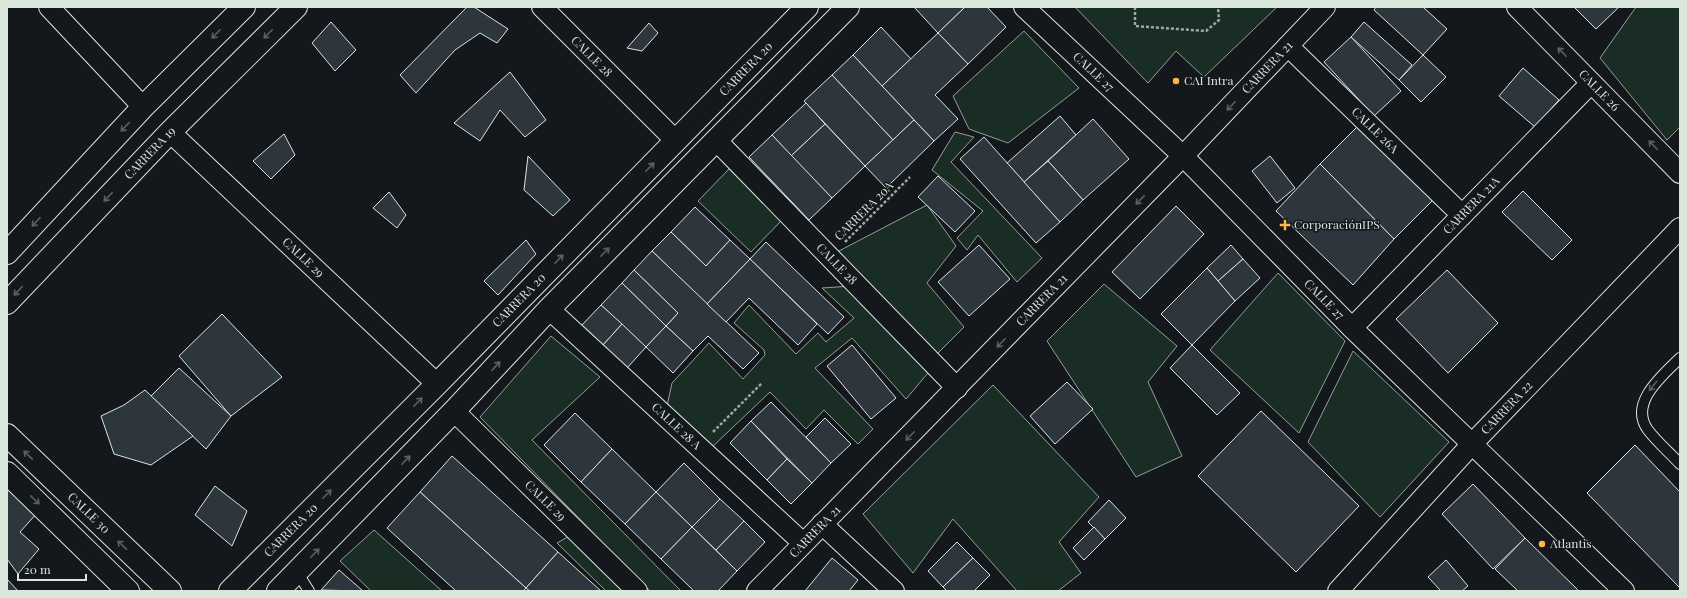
<svg xmlns="http://www.w3.org/2000/svg" width="1687" height="598" viewBox="0 0 1687 598" font-family="'Playfair Display',serif">
  <style>
    .green { fill: #1a2d24; stroke: #939e99 }
    .building { fill: #2c363c; stroke: #d8e6dc }
    .lines { fill: none; stroke-linecap: round; stroke-linejoin: round }
    .lane-casing { stroke: #d8e6dc; stroke-width: 12 }
    .street-casing { stroke: #d8e6dc; stroke-width: 22 }
    .secondary-casing { stroke: #d8e6dc; stroke-width: 24 }
    .path { stroke: #9da8a2; stroke-width: 2.5; stroke-dasharray: 3 2; stroke-linecap: butt }
    .lane { stroke: #14181c; stroke-width: 10 }
    .street { stroke: #14181c; stroke-width: 20 }
    .secondary { stroke: #14181c; stroke-width: 22 }
    .oneway { stroke: #59605f }
    .poi-dot { fill: #ffb74d; stroke: #14181c; stroke-width: 1.5 }
    .labels { text-anchor: middle; stroke-width: 3; stroke-linejoin: round; paint-order: stroke }
    .street-label { font-size: 12px; fill: #d8e6dc; stroke: #14181c }
    .poi-label { font-size: 12px; fill: #d8e6dc; stroke: #14181c; text-anchor: start }
  </style>
  <rect width="100%" height="100%" fill="#14181c"/>
  <g class="green">
    <path d="M 1075,7 L 1277,7 L 1204,77 L 1176,51 L 1148,83 Z"/>
    <path d="M 1636,7 L 1680,7 L 1680,127 L 1667,140 L 1600,58 Z"/>
    <path d="M 1024,31 L 1079,88 L 1008,143 L 969,129 L 953,96 Z"/>
    <path d="M 955,132 L 974,137 L 951,162 L 1042,258 L 1017,282 L 978,235 L 967,250 L 957,238 L 983,211 L 932,170 Z"/>
    <path d="M 729,169 L 782,220 L 751,252 L 698,201 Z"/>
    <path d="M 927,205 L 956,246 L 927,283 L 964,327 L 931,360 L 837,252 Z"/>
    <path d="M 1278,273 L 1345,341 L 1299,433 L 1210,350 Z"/>
    <path d="M 1104,284 L 1177,346 L 1148,382 L 1182,456 L 1136,477 L 1047,341 Z"/>
    <path d="M 852,286 L 933,367 L 906,399 L 852,338 L 815,368 L 873,429 L 858,444 L 824,410 L 806,429 L 770,392 L 710,449 L 667,406 L 672,383 L 709,343 L 743,379 L 765,355 L 764,350 L 734,323 L 749,305 L 796,354 L 818,333 L 826,342 L 854,318 L 822,288 Z"/>
    <path d="M 551,336 L 600,377 L 532,440 L 681,591 L 650,591 L 480,417 Z"/>
    <path d="M 1353,351 L 1449,442 L 1380,517 L 1308,442 Z"/>
    <path d="M 993,385 L 1099,497 L 1059,542 L 1081,573 L 1058,591 L 1017,591 L 953,519 L 913,573 L 863,514 Z"/>
    <path d="M 374,530 L 442,591 L 371,591 L 340,561 Z"/>
    <path d="M 571,535 L 627,591 L 606,591 L 557,543 Z"/>
  </g>
  <g class="building">
    <path d="M 467,7 L 474,7 L 508,29 L 497,43 L 480,33 L 455,50 L 416,93 L 400,75 Z"/>
    <path d="M 914,7 L 965,7 L 938,33 Z"/>
    <path d="M 965,7 L 987,7 L 1006,27 L 968,64 L 938,33 Z"/>
    <path d="M 1376,7 L 1423,7 L 1447,29 L 1423,55 L 1374,10 Z"/>
    <path d="M 1574,7 L 1619,7 L 1596,29 Z"/>
    <path d="M 331,22 L 356,50 L 335,71 L 312,43 Z"/>
    <path d="M 1364,22 L 1412,65 L 1399,80 L 1351,37 Z"/>
    <path d="M 649,23 L 658,33 L 642,51 L 627,48 Z"/>
    <path d="M 881,27 L 911,59 L 882,86 L 853,55 Z"/>
    <path d="M 938,33 L 968,64 L 935,95 L 958,119 L 934,141 L 882,86 Z"/>
    <path d="M 1351,37 L 1401,91 L 1374,116 L 1324,62 Z"/>
    <path d="M 853,55 L 914,120 L 893,140 L 832,75 Z"/>
    <path d="M 1423,55 L 1446,77 L 1421,102 L 1399,80 Z"/>
    <path d="M 1523,68 L 1559,100 L 1535,127 L 1499,96 Z"/>
    <path d="M 510,72 L 546,120 L 525,137 L 500,110 L 480,141 L 454,123 Z"/>
    <path d="M 832,75 L 893,140 L 865,166 L 804,101 Z"/>
    <path d="M 806,103 L 825,124 L 791,156 L 772,135 Z"/>
    <path d="M 1060,116 L 1076,135 L 1024,182 L 1007,163 Z"/>
    <path d="M 1093,119 L 1129,159 L 1083,200 L 1048,161 Z"/>
    <path d="M 914,120 L 934,141 L 886,188 L 865,166 Z"/>
    <path d="M 825,124 L 865,166 L 832,198 L 791,156 Z"/>
    <path d="M 1359,125 L 1433,200 L 1394,239 L 1320,164 Z"/>
    <path d="M 284,134 L 295,155 L 271,179 L 253,161 Z"/>
    <path d="M 772,135 L 832,198 L 809,220 L 749,157 Z"/>
    <path d="M 984,137 L 1060,222 L 1036,243 L 960,159 Z"/>
    <path d="M 528,156 L 570,200 L 553,216 L 524,190 Z"/>
    <path d="M 1270,156 L 1295,188 L 1277,203 L 1252,171 Z"/>
    <path d="M 1048,161 L 1083,200 L 1060,222 L 1024,182 Z"/>
    <path d="M 1320,164 L 1394,239 L 1353,285 L 1276,211 Z"/>
    <path d="M 938,176 L 975,211 L 955,232 L 918,197 Z"/>
    <path d="M 1523,191 L 1572,240 L 1552,260 L 1502,212 Z"/>
    <path d="M 389,192 L 406,215 L 397,228 L 373,208 Z"/>
    <path d="M 1176,206 L 1204,234 L 1140,299 L 1112,272 Z"/>
    <path d="M 695,207 L 730,240 L 706,266 L 671,232 Z"/>
    <path d="M 671,232 L 706,266 L 730,240 L 750,259 L 707,304 L 652,251 Z"/>
    <path d="M 526,240 L 536,254 L 498,295 L 484,281 Z"/>
    <path d="M 766,242 L 844,317 L 828,334 L 750,259 Z"/>
    <path d="M 979,245 L 1010,279 L 969,316 L 938,282 Z"/>
    <path d="M 1231,245 L 1243,259 L 1218,281 L 1207,268 Z"/>
    <path d="M 652,251 L 759,353 L 743,369 L 708,336 L 693,351 L 666,326 L 678,313 L 634,270 Z"/>
    <path d="M 750,259 L 817,324 L 798,345 L 749,298 L 726,322 L 707,304 Z"/>
    <path d="M 1243,259 L 1260,278 L 1235,301 L 1218,281 Z"/>
    <path d="M 1207,268 L 1235,301 L 1192,345 L 1161,314 Z"/>
    <path d="M 634,270 L 678,313 L 666,326 L 622,283 Z"/>
    <path d="M 1447,270 L 1498,323 L 1448,373 L 1396,319 Z"/>
    <path d="M 622,283 L 666,326 L 646,347 L 601,305 Z"/>
    <path d="M 601,305 L 622,324 L 603,345 L 582,325 Z"/>
    <path d="M 222,314 L 282,377 L 231,416 L 179,356 Z"/>
    <path d="M 622,324 L 646,347 L 627,368 L 603,345 Z"/>
    <path d="M 666,326 L 693,351 L 673,373 L 646,347 Z"/>
    <path d="M 852,345 L 896,398 L 871,419 L 827,366 Z"/>
    <path d="M 1192,345 L 1240,393 L 1217,415 L 1170,368 Z"/>
    <path d="M 179,368 L 231,416 L 206,449 L 151,396 Z"/>
    <path d="M 1067,382 L 1093,409 L 1055,444 L 1030,416 Z"/>
    <path d="M 145,390 L 193,436 L 151,465 L 114,454 L 101,416 L 124,405 Z"/>
    <path d="M 771,402 L 831,463 L 812,483 L 751,421 Z"/>
    <path d="M 1261,411 L 1359,506 L 1296,572 L 1198,476 Z"/>
    <path d="M 575,413 L 612,449 L 581,482 L 544,445 Z"/>
    <path d="M 825,418 L 851,444 L 831,463 L 806,437 Z"/>
    <path d="M 751,421 L 787,459 L 767,480 L 730,443 Z"/>
    <path d="M 1635,445 L 1680,492 L 1680,588 L 1587,493 Z"/>
    <path d="M 612,449 L 656,492 L 625,524 L 581,482 Z"/>
    <path d="M 452,456 L 558,552 L 526,588 L 420,492 Z"/>
    <path d="M 787,459 L 812,483 L 791,504 L 767,480 Z"/>
    <path d="M 684,463 L 720,499 L 692,527 L 656,492 Z"/>
    <path d="M 1473,484 L 1525,538 L 1493,569 L 1442,514 Z"/>
    <path d="M 215,486 L 247,511 L 232,546 L 195,515 Z"/>
    <path d="M 9,489 L 37,513 L 20,532 L 39,549 L 18,574 L 7,559 L 7,492 Z"/>
    <path d="M 420,492 L 526,588 L 523,591 L 456,591 L 387,528 Z"/>
    <path d="M 656,492 L 692,527 L 661,559 L 625,524 Z"/>
    <path d="M 720,499 L 744,521 L 716,550 L 692,527 Z"/>
    <path d="M 1109,500 L 1126,518 L 1105,539 L 1088,522 Z"/>
    <path d="M 744,521 L 765,542 L 737,571 L 716,550 Z"/>
    <path d="M 692,527 L 737,571 L 718,591 L 694,591 L 661,559 Z"/>
    <path d="M 1094,527 L 1105,539 L 1084,560 L 1073,548 Z"/>
    <path d="M 1525,538 L 1579,591 L 1518,591 L 1495,569 Z"/>
    <path d="M 957,542 L 973,558 L 943,587 L 928,571 Z"/>
    <path d="M 558,552 L 601,591 L 530,591 L 526,588 Z"/>
    <path d="M 832,558 L 858,580 L 849,591 L 805,591 Z"/>
    <path d="M 973,558 L 990,575 L 974,591 L 947,591 L 943,587 Z"/>
    <path d="M 1446,560 L 1468,586 L 1462,591 L 1441,591 L 1428,577 Z"/>
    <path d="M 339,570 L 363,591 L 321,590 Z"/>
    <path d="M 7,579 L 18,591 L 7,591 Z"/>
  </g>
  <g class="lines">
    <g class="lane-casing">
      <g id="lane">
        <path d="M 1680,358 C 1663,375 1628,403 1648,430 C 1657,442 1670,453 1680,464"/>
        <path d="M 297,572 L 309,591"/>
      </g>
    </g>
    <g class="street-casing">
      <g id="street">
        <path d="M 49,7 L 143,107"/>
        <path id="s1" d="M 542,7 L 675,140"/>
        <path id="s2" d="M 1024,7 L 1183,156 L 1352,328 L 1624,591"/>
        <path id="s3" d="M 1517,7 L 1680,173"/>
        <path id="s4" d="M 1288,46 L 1462,215"/>
        <path id="s5" d="M 170,132 L 437,384"/>
        <path id="s6" d="M 716,140 L 957,388"/>
        <path id="s7" d="M 549,309 L 803,543"/>
        <path id="s8" d="M 1352,328 L 1591,83"/>
        <path id="s9" d="M 454,411 L 637,591"/>
        <path d="M 822,524 L 894,591"/>
        <path id="s10" d="M 757,591 L 1183,156 L 1325,7"/>
        <path id="s11" d="M 1338,591 L 1472,444 L 1680,228"/>
      </g>
    </g>
    <g class="secondary-casing">
      <g id="secondary">
        <path d="M 7,253 L 143,107 L 244,7"/>
        <path id="s12" d="M 7,303 L 170,132 L 296,7"/>
        <path id="s13" d="M 7,435 L 170,591"/>
        <path d="M 7,473 L 128,591"/>
        <path id="s14" d="M 230,591 L 437,384 L 807,7"/>
        <path d="M 278,591 L 454,411 L 549,309 L 848,7"/>
      </g>
    </g>
    <g class="path">
      <path d="M 1135,7 L 1135,26 L 1206,31 L 1219,20 L 1218,7"/>
      <path d="M 845,242 L 910,177"/>
      <path d="M 713,432 L 762,383"/>
    </g>
    <use href="#lane" class="lane"/>
    <use href="#street" class="street"/>
    <use href="#secondary" class="secondary"/>
  </g>
  <defs><path id="oneway-shaft" d="M-6 0H5M1.5-3L5.5 0L1.5 3" fill="none" stroke-width="1.6" stroke-linecap="round" stroke-linejoin="round"/></defs>
  <g class="oneway">
    <use href="#oneway-shaft" transform="translate(216 34) rotate(135)"/>
    <use href="#oneway-shaft" transform="translate(268 34) rotate(135)"/>
    <use href="#oneway-shaft" transform="translate(1562 52) rotate(-134)"/>
    <use href="#oneway-shaft" transform="translate(1231 106) rotate(134)"/>
    <use href="#oneway-shaft" transform="translate(125 127) rotate(133)"/>
    <use href="#oneway-shaft" transform="translate(1653 145) rotate(-134)"/>
    <use href="#oneway-shaft" transform="translate(650 167) rotate(-46)"/>
    <use href="#oneway-shaft" transform="translate(108 197) rotate(134)"/>
    <use href="#oneway-shaft" transform="translate(1140 200) rotate(134)"/>
    <use href="#oneway-shaft" transform="translate(36 222) rotate(133)"/>
    <use href="#oneway-shaft" transform="translate(605 252) rotate(-45)"/>
    <use href="#oneway-shaft" transform="translate(559 259) rotate(-46)"/>
    <use href="#oneway-shaft" transform="translate(18 291) rotate(134)"/>
    <use href="#oneway-shaft" transform="translate(1001 343) rotate(134)"/>
    <use href="#oneway-shaft" transform="translate(496 366) rotate(-47)"/>
    <use href="#oneway-shaft" transform="translate(1653 386) rotate(129)"/>
    <use href="#oneway-shaft" transform="translate(418 402) rotate(-45)"/>
    <use href="#oneway-shaft" transform="translate(910 436) rotate(135)"/>
    <use href="#oneway-shaft" transform="translate(28 455) rotate(-136)"/>
    <use href="#oneway-shaft" transform="translate(406 460) rotate(-46)"/>
    <use href="#oneway-shaft" transform="translate(327 494) rotate(-45)"/>
    <use href="#oneway-shaft" transform="translate(35 500) rotate(44)"/>
    <use href="#oneway-shaft" transform="translate(122 545) rotate(-136)"/>
    <use href="#oneway-shaft" transform="translate(315 553) rotate(-46)"/>
  </g>
  <g class="poi-dot">
    <circle cx="1176" cy="81" r="4"/>
    <path d="M1283 219h4v4h4v4h-4v4h-4v-4h-4v-4h4z"/>
    <circle cx="1542" cy="544" r="4"/>
  </g>
  <g class="labels">
    <g class="street-label">
      <text dy="4" stroke="none"><textPath href="#s1" startOffset="70">CALLE 28</textPath></text>
      <text dy="4" stroke="none"><textPath href="#s10" startOffset="731">CARRERA 21</textPath></text>
      <text dy="4" stroke="none"><textPath href="#s14" startOffset="734">CARRERA 20</textPath></text>
      <text dy="4" stroke="none"><textPath href="#s2" startOffset="95">CALLE 27</textPath></text>
      <text dy="4" stroke="none"><textPath href="#s3" startOffset="117">CALLE 26</textPath></text>
      <text dy="4" stroke="none"><textPath href="#s4" startOffset="121">CALLE 26A</textPath></text>
      <text dy="4" stroke="none"><textPath href="#s12" startOffset="207">CARRERA 19</textPath></text>
      <text dy="4" stroke="none"><textPath href="#s8" startOffset="171">CARRERA 21A</textPath></text>
      <text transform="translate(864 211) rotate(-45)" y="4">CARRERA 20A</text>
      <text dy="4" stroke="none"><textPath href="#s5" startOffset="183">CALLE 29</textPath></text>
      <text dy="4" stroke="none"><textPath href="#s6" startOffset="173">CALLE 28</textPath></text>
      <text dy="4" stroke="none"><textPath href="#s2" startOffset="419">CALLE 27</textPath></text>
      <text dy="4" stroke="none"><textPath href="#s14" startOffset="410">CARRERA 20</textPath></text>
      <text dy="4" stroke="none"><textPath href="#s10" startOffset="407">CARRERA 21</textPath></text>
      <text dy="4" stroke="none"><textPath href="#s11" startOffset="249">CARRERA 22</textPath></text>
      <text dy="4" stroke="none"><textPath href="#s7" startOffset="173">CALLE 28 A</textPath></text>
      <text dy="4" stroke="none"><textPath href="#s9" startOffset="128">CALLE 29</textPath></text>
      <text dy="4" stroke="none"><textPath href="#s13" startOffset="113">CALLE 30</textPath></text>
      <text dy="4" stroke="none"><textPath href="#s14" startOffset="86">CARRERA 20</textPath></text>
      <text dy="4" stroke="none"><textPath href="#s10" startOffset="83">CARRERA 21</textPath></text>
    </g>
    <g class="poi-label">
      <text x="1184" y="85">CAI Intra</text>
      <text x="1294" y="229">CorporaciónIPS</text>
      <text x="1550" y="548">Atlantis</text>
    </g>
  </g>
  <rect width="1687" height="598" fill="none" stroke="#d8e6dc" stroke-width="16"/>
  <path d="M18 574v6h68v-6" fill="none" stroke="#d8e6dc" stroke-width="2"/>
  <text x="24" y="574" font-size="12" fill="#d8e6dc" stroke="#14181c" stroke-width="3" paint-order="stroke">20 m</text>
</svg>
